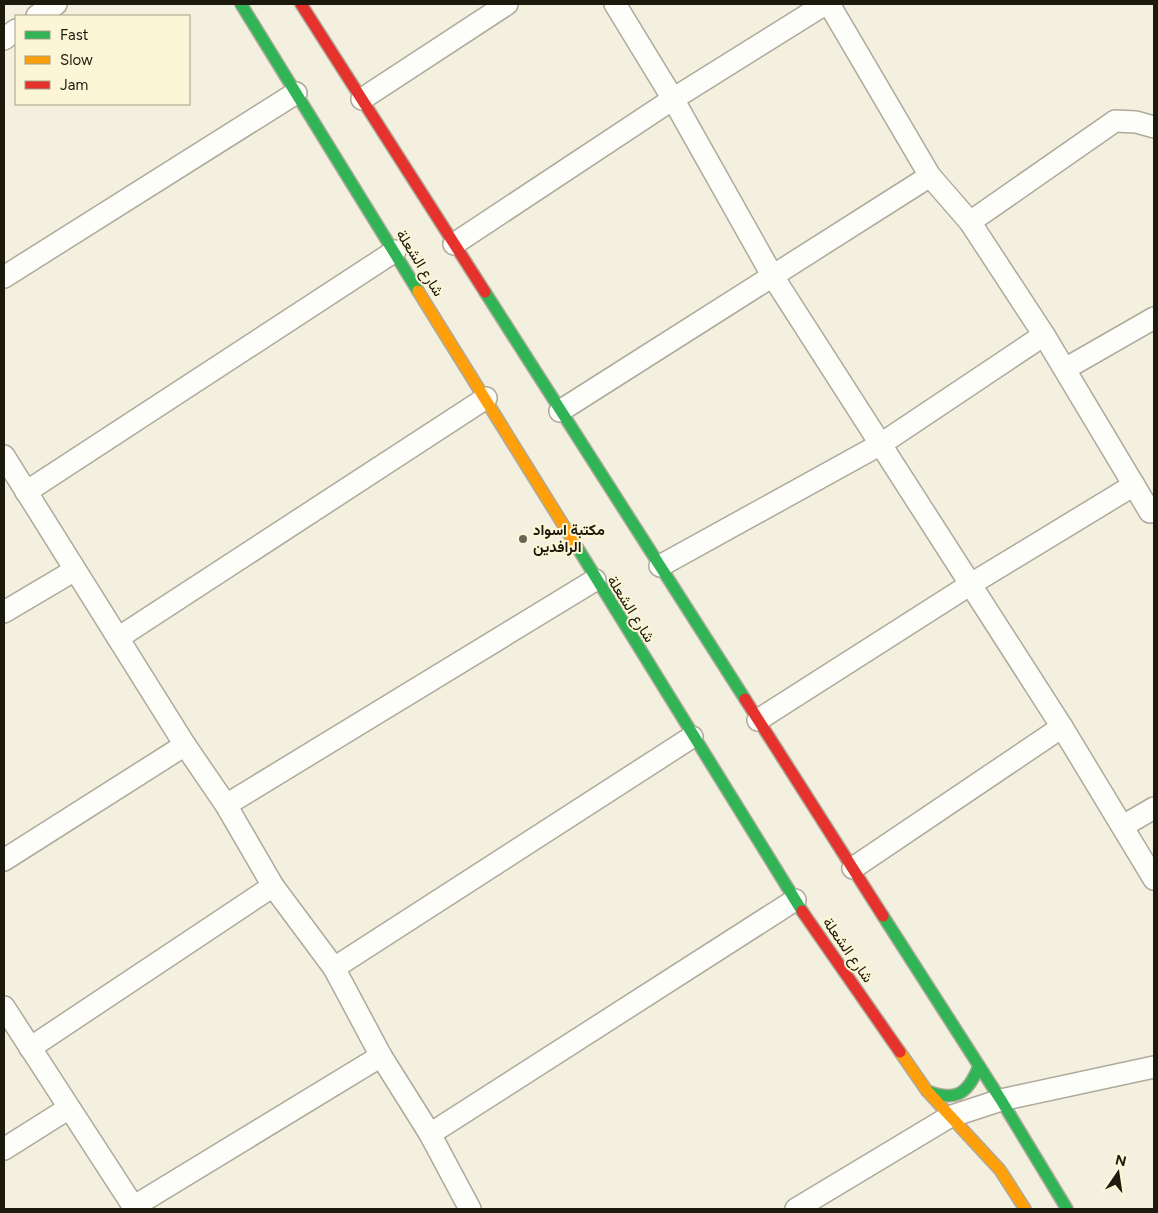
<svg xmlns="http://www.w3.org/2000/svg" width="1158" height="1213" viewBox="0 0 1158 1213" font-family="Figtree,Vazirmatn,sans-serif">
  <style>
    .lines { fill: none; stroke-linecap: round; stroke-linejoin: round }
    .street-casing { stroke: #adaa9c; stroke-width: 24 }
    .fast-casing { stroke: #adaa9c; stroke-width: 14 }
    .slow-casing { stroke: #adaa9c; stroke-width: 14 }
    .jam-casing { stroke: #adaa9c; stroke-width: 14 }
    .street { stroke: #fdfdfa; stroke-width: 21 }
    .fast { stroke: #30b455; stroke-width: 11 }
    .slow { stroke: #ff9f0a; stroke-width: 11 }
    .jam { stroke: #e5322d; stroke-width: 11 }
    .poi-dot { fill: #686456; stroke: #fdf6d6; stroke-width: 2 }
    .labels { text-anchor: middle; stroke-width: 4; stroke-linejoin: round; paint-order: stroke }
    .street-label { font-size: 15px; fill: #1c190d; stroke: #fdf6d6 }
    .poi-label { font-size: 15px; font-weight: bold; fill: #1c190d; stroke: #fdf6d6; text-anchor: start }
  </style>
  <rect width="100%" height="100%" fill="#f4f0df"/>
  <g class="lines">
    <g class="street-casing">
      <g id="street">
        <path d="M 615,4 L 673,99 L 772,275 L 1062,727 L 1154,879"/>
        <path d="M 829,4 L 930,176 L 970,222 L 1044,335 L 1150,512 L 1154,510"/>
        <path d="M 37,16 L 56,4"/>
        <path d="M 4,39 L 16,30"/>
        <path d="M 362,99 L 507,4"/>
        <path d="M 970,222 L 1115,121 L 1136,122 L 1154,127"/>
        <path d="M 454,244 L 673,99 L 825,4"/>
        <path d="M 4,277 L 296,93"/>
        <path d="M 1065,369 L 1154,318"/>
        <path d="M 560,411 L 930,176"/>
        <path d="M 4,456 L 185,745 L 226,805 L 273,886 L 334,968 L 381,1056 L 430,1134 L 470,1209"/>
        <path d="M 26,492 L 395,251"/>
        <path d="M 660,566 L 881,444 L 1044,335"/>
        <path d="M 4,612 L 75,570"/>
        <path d="M 118,638 L 486,398"/>
        <path d="M 758,720 L 971,584 L 1134,485"/>
        <path d="M 226,805 L 595,580"/>
        <path d="M 1123,826 L 1154,808"/>
        <path d="M 4,860 L 185,745"/>
        <path d="M 853,868 L 1062,727"/>
        <path d="M 334,968 L 692,737"/>
        <path d="M 4,1007 L 135,1209"/>
        <path d="M 30,1048 L 273,886"/>
        <path d="M 430,1134 L 795,900"/>
        <path d="M 4,1149 L 69,1108"/>
        <path d="M 133,1207 L 381,1056"/>
        <path d="M 796,1209 L 949,1117 L 1001,1100 L 1154,1067"/>
      </g>
    </g>
    <g class="fast-casing">
      <g id="fast">
        <path d="M 241,4 L 418,291"/>
        <path d="M 485,292 L 745,699"/>
        <path d="M 577,547 L 802,911"/>
        <path d="M 883,916 L 1001,1100 L 1067,1209"/>
        <path d="M 927,1091 C 956,1102 968,1094 979,1066"/>
      </g>
    </g>
    <g class="slow-casing">
      <g id="slow">
        <path d="M 418,291 L 577,547"/>
        <path d="M 900,1052 L 927,1091 L 1000,1170 L 1025,1209"/>
      </g>
    </g>
    <g class="jam-casing">
      <g id="jam">
        <path d="M 301,4 L 485,292"/>
        <path d="M 745,699 L 883,916"/>
        <path d="M 802,911 L 900,1052"/>
      </g>
    </g>
    <use href="#street" class="street"/>
    <use href="#fast" class="fast"/>
    <use href="#slow" class="slow"/>
    <use href="#jam" class="jam"/>
  </g>
  <circle class="poi-dot" cx="523" cy="539" r="5"/>
  <g class="labels">
    <g class="street-label">
      <text transform="translate(420 263) rotate(58)" y="5">شارع الشعلة</text>
      <text transform="translate(631 609) rotate(58)" y="5">شارع الشعلة</text>
      <text transform="translate(848 950) rotate(55)" y="5">شارع الشعلة</text>
    </g>
    <g class="poi-label">
      <text x="533" y="535">مكتبة اسواد<tspan x="533" dy="17">الرافدين</tspan></text>
    </g>
  </g>
  <rect width="1158" height="1213" fill="none" stroke="#1c190d" stroke-width="10"/>
  <rect x="15" y="15" width="175" height="90" fill="#fdf6d6" stroke="#a39e86"/>
  <rect x="25" y="31" width="25" height="8" fill="#30b455" stroke="#a39e86"/>
  <text x="60" y="40" font-size="15" fill="#1c190d">Fast</text>
  <rect x="25" y="56" width="25" height="8" fill="#ff9f0a" stroke="#a39e86"/>
  <text x="60" y="65" font-size="15" fill="#1c190d">Slow</text>
  <rect x="25" y="81" width="25" height="8" fill="#e5322d" stroke="#a39e86"/>
  <text x="60" y="90" font-size="15" fill="#1c190d">Jam</text>
  <g transform="translate(1118 1173) rotate(13)" stroke="#fdf6d6" stroke-width="4" paint-order="stroke">
  <path d="M0-4L9 19L0 12L-9 19Z" fill="#1c190d"/>
  <text y="-8" font-size="14" font-weight="bold" text-anchor="middle" fill="#1c190d">N</text>
  </g>
</svg>
